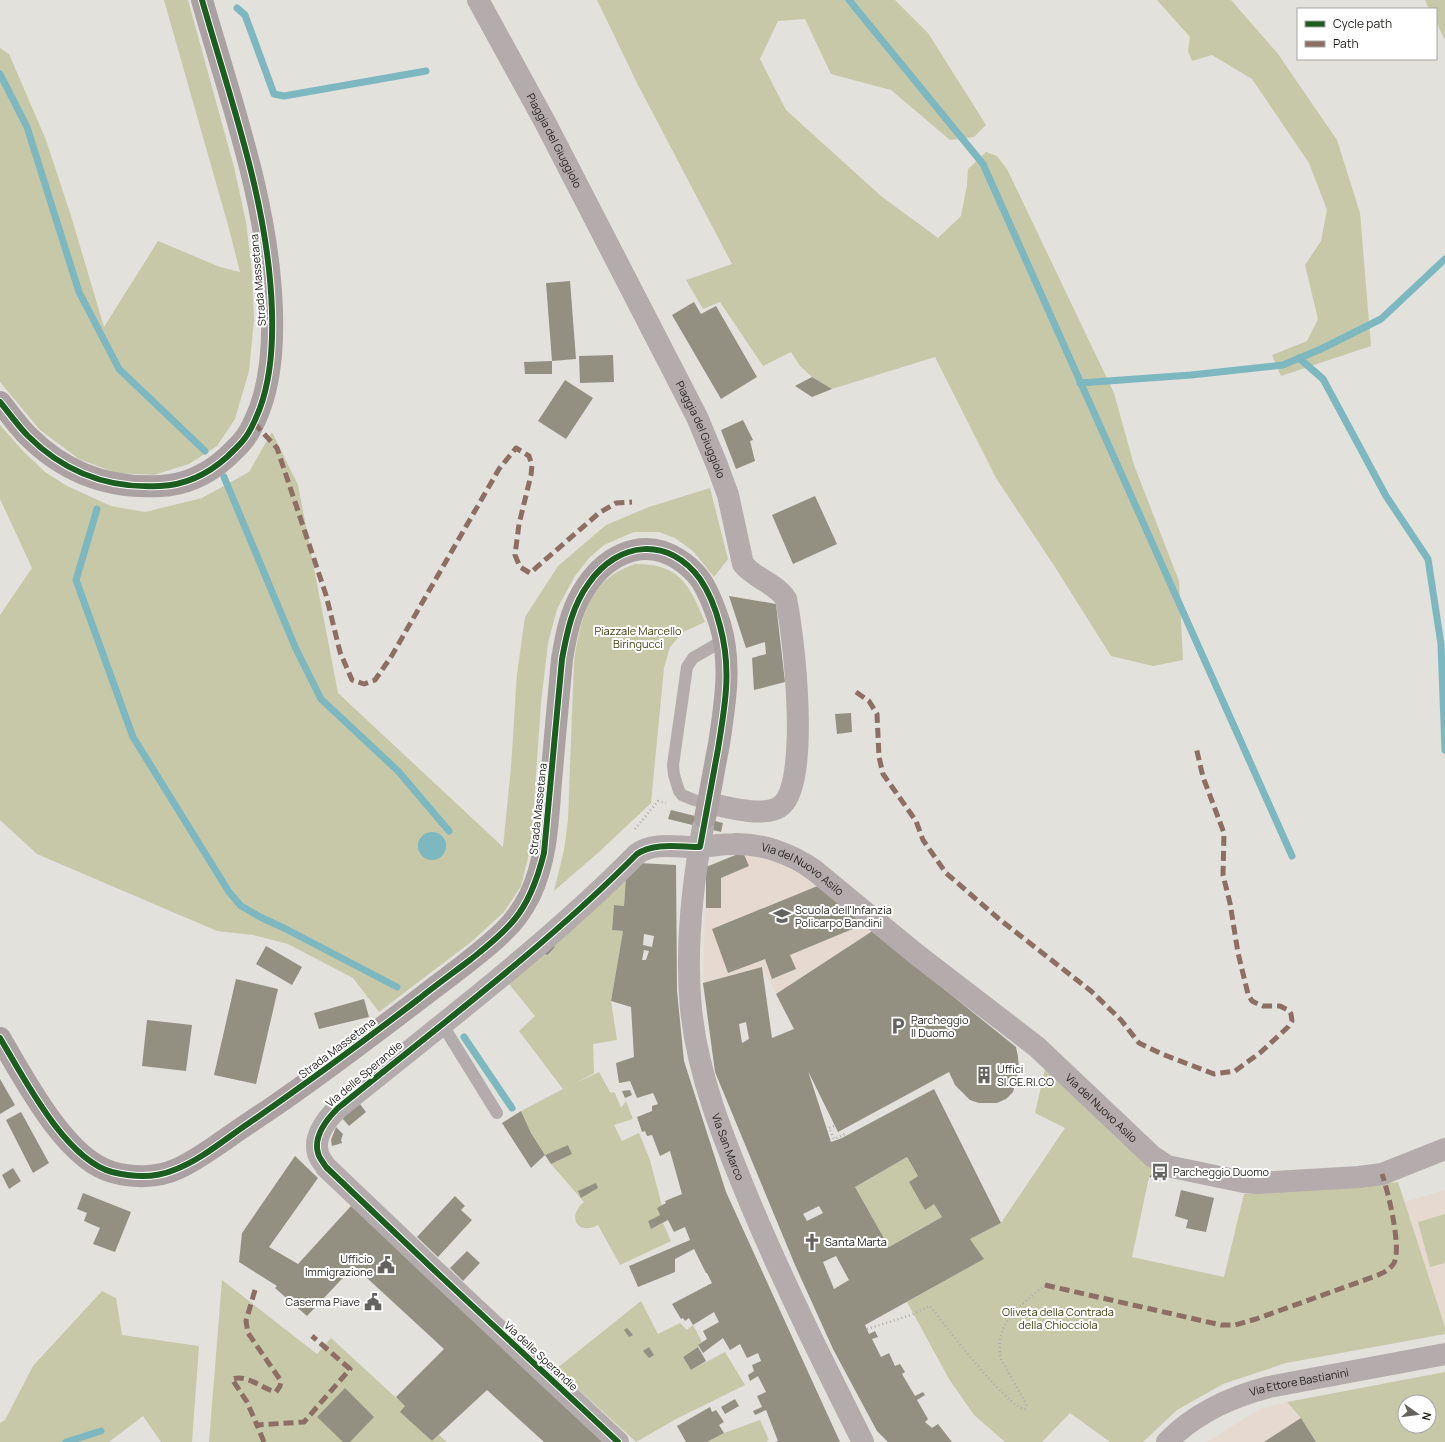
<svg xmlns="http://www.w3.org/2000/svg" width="1445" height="1442" viewBox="0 0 1445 1442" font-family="Manrope,sans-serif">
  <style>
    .education { fill: #e6dad0 }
    .green { fill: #c7c8a8; fill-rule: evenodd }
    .water { fill: #7db8c1 }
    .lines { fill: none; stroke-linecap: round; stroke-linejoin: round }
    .stream { stroke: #7db8c1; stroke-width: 7 }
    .building { fill: #939081; fill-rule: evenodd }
    .path { stroke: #b1abab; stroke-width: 2.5; stroke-dasharray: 1 3; stroke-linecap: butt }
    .lane { stroke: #b4abac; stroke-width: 12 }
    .street { stroke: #b4abac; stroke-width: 22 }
    .secondary { stroke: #aba0a2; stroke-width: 22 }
    .quiet { stroke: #8d6e63; stroke-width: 5; stroke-dasharray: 10 5; stroke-linecap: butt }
    .cycleway-casing { stroke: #fff; stroke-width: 8 }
    .cycleway { stroke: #1b5e20; stroke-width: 6 }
    .labels { text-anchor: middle; stroke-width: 4; stroke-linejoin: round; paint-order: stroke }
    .street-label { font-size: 11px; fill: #201f1b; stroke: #fff }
    .park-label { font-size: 11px; fill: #3f400f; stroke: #fff }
    .poi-label { font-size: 11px; fill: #201f1b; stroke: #fff; text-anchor: start }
  </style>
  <rect width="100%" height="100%" fill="#e2e1dc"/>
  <g class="education">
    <path d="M 743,852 L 800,868 L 874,930 L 776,994 L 762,967 L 703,983 L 706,867 Z"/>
    <path d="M 1445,1190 L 1445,1327 L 1404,1202 Z"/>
    <path d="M 1287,1402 L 1301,1418 L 1316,1442 L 1207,1442 L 1243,1419 L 1263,1408 Z"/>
  </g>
  <g class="green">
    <path d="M 164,0 L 188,0 L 234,167 L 246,222 L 252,272 L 254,320 L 249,371 L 235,419 L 217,446 L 189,464 L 154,475 L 116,473 L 79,459 L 40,430 L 0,382 L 0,48 L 9,54 L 46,140 L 71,216 L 104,327 L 158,241 L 220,267 L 240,272 L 228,225 Z"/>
    <path d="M 597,0 L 895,0 L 928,33 L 986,125 L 974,137 L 950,140 L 891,90 L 831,74 L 805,19 L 778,21 L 760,59 L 786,110 L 881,196 L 938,238 L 961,216 L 967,185 L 968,169 L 986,152 L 997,156 L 1007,169 L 1114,393 L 1134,465 L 1179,581 L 1183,660 L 1153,666 L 1111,656 L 1053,564 L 996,478 L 935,357 L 832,389 L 812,377 L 800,366 L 791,352 L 763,366 L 720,302 L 703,309 L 686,280 L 732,264 L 637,83 Z"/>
    <path d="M 1157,0 L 1231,0 L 1278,54 L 1337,140 L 1360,213 L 1371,346 L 1281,376 L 1272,355 L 1307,341 L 1318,319 L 1305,265 L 1321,241 L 1327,210 L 1309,163 L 1252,79 L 1212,55 L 1192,61 L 1188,51 L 1190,37 Z"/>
    <path d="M 1425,0 L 1445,0 L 1445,40 L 1436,22 L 1436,9 L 1429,9 Z"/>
    <path d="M 0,425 L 23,451 L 45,472 L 67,486 L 111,506 L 145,512 L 202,498 L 249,472 L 272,432 L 298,485 L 338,693 L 503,847 L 511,767 L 517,674 L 525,617 L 558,566 L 606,525 L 649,507 L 710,488 L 728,559 L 714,577 L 693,551 L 675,538 L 659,532 L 634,532 L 604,545 L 589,558 L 575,576 L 557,609 L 548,643 L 541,703 L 531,846 L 521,886 L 504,912 L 471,942 L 379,1012 L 353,978 L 288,944 L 253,935 L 217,931 L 37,854 L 0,820 L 0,615 L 32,568 L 0,499 ZM 429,832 L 438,859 L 428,859 L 420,854 L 422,837 Z"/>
    <path d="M 635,564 C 680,564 689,584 705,622 L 683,632 L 670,647 L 664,668 L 651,803 L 599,852 L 554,891 L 564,850 L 568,820 L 574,662 C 581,618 587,580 635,564 Z"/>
    <path d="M 626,877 L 624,906 L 614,905 L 612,930 L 623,931 L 611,1001 L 617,1040 L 593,1044 L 594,1073 L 575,1083 L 599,1072 L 610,1092 L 615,1093 L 621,1108 L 626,1101 L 633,1119 L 614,1125 L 622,1141 L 639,1133 L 650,1160 L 662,1206 L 657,1208 L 660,1215 L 648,1221 L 651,1229 L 663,1223 L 671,1241 L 620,1265 L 598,1225 C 578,1236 566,1217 584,1202 L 551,1164 L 572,1154 L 568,1145 L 545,1155 L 531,1133 L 521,1111 L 563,1089 L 519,1031 L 535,1016 L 509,984 L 540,953 L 549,955 L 555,947 L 551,943 Z"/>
    <path d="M 1045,1069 L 1156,1170 L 1149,1177 L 1132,1257 L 1224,1277 L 1244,1194 L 1398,1182 L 1445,1327 L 1445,1334 L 1286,1363 L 1223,1384 L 1177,1410 L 1143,1442 L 1110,1442 L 1070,1413 L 1042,1442 L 1005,1442 L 974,1415 L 949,1379 L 907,1302 L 984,1259 L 970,1239 L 1001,1223 L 1065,1128 L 1035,1113 Z"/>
    <path d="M 907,1157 L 918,1176 L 909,1182 L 925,1209 L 934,1204 L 942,1217 L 889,1247 L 855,1187 Z"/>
    <path d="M 1445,1214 L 1445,1263 L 1430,1267 L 1418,1222 Z"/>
    <path d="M 222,1280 L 317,1354 L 331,1338 L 405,1406 L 401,1412 L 432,1441 L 439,1435 L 447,1442 L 209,1442 Z"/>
    <path d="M 102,1291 L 116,1298 L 122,1335 L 199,1346 L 192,1442 L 161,1442 L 143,1416 L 109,1442 L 0,1442 L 0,1423 L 5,1420 L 33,1366 Z"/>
    <path d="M 641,1301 L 658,1334 L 680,1323 L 687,1330 L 693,1325 L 702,1342 L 698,1345 L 698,1347 L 683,1357 L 691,1370 L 725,1352 L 745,1385 L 676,1419 L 636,1442 L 556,1369 Z"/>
    <path d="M 1445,1372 L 1445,1442 L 1316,1442 L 1301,1418 L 1287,1402 ZM 1405,1402 L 1429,1402 L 1429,1426 L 1405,1426 Z"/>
    <path d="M 760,1420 L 769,1440 L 766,1442 L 707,1442 L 724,1433 Z"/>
  </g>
  <circle class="water" cx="432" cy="846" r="14"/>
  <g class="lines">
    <g class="stream">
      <path d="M 849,0 L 983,164 L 1292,856"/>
      <path d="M 237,8 L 245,15 L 274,94 L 284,96 L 426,71"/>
      <path d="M 0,74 L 27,127 L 79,292 L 119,369 L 205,451"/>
      <path d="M 1299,358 L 1323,379 L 1386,496 L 1428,559 L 1441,644 L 1445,750"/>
      <path d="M 1080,383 L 1191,375 L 1283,365 L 1321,349 L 1381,319 L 1445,259"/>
      <path d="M 224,477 L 296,649 L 321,699 L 398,771 L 449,831"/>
      <path d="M 97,509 L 76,580 L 133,737 L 229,892 L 241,906 L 262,918 L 284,928 L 397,987"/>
      <path d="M 464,1037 L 512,1108"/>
      <path d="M 66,1442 L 101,1431"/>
    </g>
  </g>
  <g class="building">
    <path d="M 570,281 L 576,359 L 552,361 L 546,283 Z"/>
    <path d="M 694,302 L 701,314 L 716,306 L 757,377 L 721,399 L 672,315 Z"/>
    <path d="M 613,355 L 614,382 L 580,383 L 579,356 Z"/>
    <path d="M 552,361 L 552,374 L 525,374 L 524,362 Z"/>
    <path d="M 812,377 L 832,389 L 812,397 L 795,386 Z"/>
    <path d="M 565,380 L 593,398 L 566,439 L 538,421 Z"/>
    <path d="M 743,420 L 753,440 L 750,441 L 755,461 L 736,469 L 721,430 Z"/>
    <path d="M 815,496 L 837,544 L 793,564 L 772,515 Z"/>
    <path d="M 729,596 L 776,604 L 785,682 L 754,690 L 752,658 L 766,654 L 765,642 L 746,648 Z"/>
    <path d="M 851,713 L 852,732 L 837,734 L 835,714 Z"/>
    <path d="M 671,810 L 723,823 L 721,832 L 668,819 Z"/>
    <path d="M 743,852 L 749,866 L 721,878 L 721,908 L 706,908 L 706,867 Z"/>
    <path d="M 639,863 L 676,865 L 677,991 L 684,1061 L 726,1192 L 840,1442 L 775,1442 L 778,1441 L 766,1410 L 755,1415 L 753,1411 L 762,1407 L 757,1396 L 766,1392 L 758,1376 L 750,1381 L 748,1375 L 754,1371 L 752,1365 L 761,1361 L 758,1353 L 747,1358 L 740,1344 L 730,1350 L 723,1338 L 703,1353 L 698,1345 L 707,1339 L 703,1331 L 719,1322 L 714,1312 L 693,1325 L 689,1318 L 685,1321 L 683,1318 L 681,1319 L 672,1304 L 712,1283 L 707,1273 L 706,1273 L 694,1249 L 675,1259 L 675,1272 L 638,1287 L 629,1266 L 690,1240 L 685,1227 L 674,1232 L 668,1220 L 651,1229 L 648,1221 L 660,1215 L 657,1208 L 666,1203 L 665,1201 L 682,1194 L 670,1151 L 660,1156 L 652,1135 L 647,1136 L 645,1131 L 642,1132 L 637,1117 L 652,1111 L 652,1106 L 658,1104 L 653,1093 L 637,1098 L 630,1081 L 619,1083 L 616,1063 L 634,1057 L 631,1007 L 611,1001 L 623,931 L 612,930 L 614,905 L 624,906 L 626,877 ZM 644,934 L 654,936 L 652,947 L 643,945 ZM 644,950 L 649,951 L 646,960 L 642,960 Z"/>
    <path d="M 820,885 L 867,923 L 790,955 L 796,969 L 772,979 L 765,959 L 728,973 L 712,929 Z"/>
    <path d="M 874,930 L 909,961 L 1016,1047 L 1018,1057 L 1019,1069 L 1013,1092 L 1006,1099 L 997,1103 L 979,1103 L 970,1100 L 955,1085 L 949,1072 L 838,1132 L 808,1071 L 831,1142 L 842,1138 L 934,1089 L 1001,1223 L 970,1239 L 984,1259 L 865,1325 L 869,1334 L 875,1331 L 878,1337 L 872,1339 L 881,1357 L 889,1353 L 895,1366 L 900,1364 L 905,1372 L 902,1374 L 915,1396 L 923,1392 L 925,1395 L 917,1400 L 928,1419 L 925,1422 L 932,1428 L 938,1424 L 952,1442 L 888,1442 L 877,1431 L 833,1349 L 795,1265 L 715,1072 L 703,983 L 762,967 L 772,1038 L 794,1029 L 776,994 ZM 746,1022 L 749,1039 L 742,1043 L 739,1024 ZM 907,1157 L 918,1176 L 909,1182 L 925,1210 L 934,1204 L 942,1217 L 889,1247 L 855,1187 ZM 819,1206 L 823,1213 L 807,1221 L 803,1214 ZM 836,1256 L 849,1280 L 834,1289 L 823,1262 Z"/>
    <path d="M 551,943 L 555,947 L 548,955 L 540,953 Z"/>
    <path d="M 266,946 L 302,967 L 292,985 L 256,964 Z"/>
    <path d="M 236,979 L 278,989 L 256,1084 L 214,1075 Z"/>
    <path d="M 364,999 L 369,1017 L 319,1029 L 314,1013 Z"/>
    <path d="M 147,1020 L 192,1025 L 186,1071 L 142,1066 Z"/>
    <path d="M 0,1079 L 15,1105 L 0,1114 Z"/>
    <path d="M 630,1090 L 632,1095 L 625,1098 L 622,1091 Z"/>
    <path d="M 360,1104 L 366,1112 L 349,1126 L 342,1118 Z"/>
    <path d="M 521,1111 L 531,1133 L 545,1155 L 531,1168 L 502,1123 Z"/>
    <path d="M 21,1112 L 49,1163 L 33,1173 L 6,1120 Z"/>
    <path d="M 336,1127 L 343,1134 L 341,1140 L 342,1143 L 332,1146 L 331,1140 Z"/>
    <path d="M 568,1145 L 572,1154 L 551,1164 L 545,1155 Z"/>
    <path d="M 295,1156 L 318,1178 L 269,1247 L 298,1264 L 351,1206 L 605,1442 L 544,1442 L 487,1390 L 432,1441 L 400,1412 L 405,1406 L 396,1397 L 444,1349 L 354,1266 L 307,1316 L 275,1288 L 277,1286 L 239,1262 L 242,1233 Z"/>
    <path d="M 13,1168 L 21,1181 L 9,1189 L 2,1175 Z"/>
    <path d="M 1156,1170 L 1160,1173 L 1158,1179 L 1149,1177 Z"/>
    <path d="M 596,1183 L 598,1188 L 581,1198 L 578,1191 Z"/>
    <path d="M 1181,1190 L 1214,1198 L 1206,1232 L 1186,1228 L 1188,1220 L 1175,1216 Z"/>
    <path d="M 83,1193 L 131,1212 L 115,1252 L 93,1244 L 100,1228 L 84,1221 L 87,1213 L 77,1209 Z"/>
    <path d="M 455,1196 L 465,1206 L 461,1210 L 472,1220 L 438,1257 L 417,1237 Z"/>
    <path d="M 467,1251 L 480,1263 L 463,1281 L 450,1268 Z"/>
    <path d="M 627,1328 L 633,1335 L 629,1337 L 624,1330 Z"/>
    <path d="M 649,1347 L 654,1355 L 649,1358 L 643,1351 Z"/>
    <path d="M 698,1347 L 706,1361 L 691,1370 L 683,1357 Z"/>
    <path d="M 345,1388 L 374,1417 L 350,1442 L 343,1442 L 317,1417 Z"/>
    <path d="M 735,1399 L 739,1406 L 725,1414 L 721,1407 Z"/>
    <path d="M 710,1407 L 712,1412 L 716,1410 L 724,1422 L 719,1425 L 724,1433 L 707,1442 L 686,1442 L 677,1426 Z"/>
    <path d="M 1301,1418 L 1316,1442 L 1264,1442 Z"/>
  </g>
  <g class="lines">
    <g class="path">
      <path d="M 635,829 L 658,801 L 666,803"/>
      <path d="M 834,1126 L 829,1128 L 834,1139 L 845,1134 L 846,1136"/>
      <path d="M 867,1329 L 911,1315 L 930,1306 C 945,1325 1006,1407 1025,1409 L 1026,1405 L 1025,1402 L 1001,1359 C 993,1323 1020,1306 1045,1285"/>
    </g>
    <g class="lane">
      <path d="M 708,803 L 694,800 L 682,795 L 679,791 L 674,775 L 673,765 L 687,667 L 693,658 L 724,640"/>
      <path d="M 442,1024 L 497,1113"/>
    </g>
    <g class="street">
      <path id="s1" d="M 478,0 L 546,124 L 697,417 L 717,465 L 728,495 L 743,564 C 755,579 777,584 786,599 C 794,636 810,780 782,805 C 767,819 726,807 708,803"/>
      <path id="s2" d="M 703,827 C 692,887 685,949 691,1009 C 698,1078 725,1142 751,1205 C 785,1286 824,1364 863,1442"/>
      <path id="s3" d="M 618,1442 L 433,1269 L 326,1167 C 323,1162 319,1158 318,1153 C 313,1136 327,1119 338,1108 C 439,1026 545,947 637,854 C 653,842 675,847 694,847 C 707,847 720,844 733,844 C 761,843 792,854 814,870 L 916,954 L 1037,1047 L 1152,1156 L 1167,1166 L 1244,1182 L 1256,1183 L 1359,1177 L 1382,1174 L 1445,1149"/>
      <path id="s4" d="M 1167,1442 C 1195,1413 1230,1397 1269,1387 L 1445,1354"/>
    </g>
    <g class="secondary">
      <path d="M 0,402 C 9,413 18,426 28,436 C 64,472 109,489 160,486 C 186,485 208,474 227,457 C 233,451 240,445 245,438 C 252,429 256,418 260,408 C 271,378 273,345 272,312 C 269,205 231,102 202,0"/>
      <path d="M 0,1038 C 24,1078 65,1159 112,1172 C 133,1178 157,1178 177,1169 C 191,1163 204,1154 217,1145 C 233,1134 250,1122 267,1111 C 320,1075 371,1036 422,997 C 449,976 478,956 502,933 C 514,922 523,909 530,895 C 547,859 548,820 551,781 C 555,740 558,700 562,659 C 566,636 570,613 582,593 C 602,558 640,535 678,559 C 686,564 694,571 700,579 C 709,592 715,609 720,624 C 732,664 725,703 719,744 C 714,769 710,794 705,818"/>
    </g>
    <g class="quiet">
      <path d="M 254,423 L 277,448 L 326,595 L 340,652 L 352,680 L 364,684 L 375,680 L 391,657 L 499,469 L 516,448 L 529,456 L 532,465 L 531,475 L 519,524 L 515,555 L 520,567 L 530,573 L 599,513 L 616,503 L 632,502"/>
      <path d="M 856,692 L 869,701 L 877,714 L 879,757 L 883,774 L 916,821 L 923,840 L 946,873 L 999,919 L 1091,991 L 1121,1020 L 1139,1043 L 1162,1054 L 1214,1074 L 1235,1071 L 1261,1052 L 1288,1027 L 1292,1021 L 1291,1014 L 1288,1010 L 1280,1006 L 1263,1006 L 1258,1004 L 1252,1001 L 1248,994 L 1238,953 L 1230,903 L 1223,875 L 1224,833 L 1203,777 L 1196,747"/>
      <path d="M 1045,1285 L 1221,1325 L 1235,1325 L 1256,1319 L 1373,1277 C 1381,1274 1389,1271 1394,1263 C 1402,1248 1388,1191 1382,1174"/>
      <path d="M 255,1290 L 246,1321 L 248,1333 L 281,1381 L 280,1386 L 276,1392 C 260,1388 248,1374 232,1379 L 247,1402 L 257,1425"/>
      <path d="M 264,1442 L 257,1425 L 304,1422 L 350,1369 L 312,1336"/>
    </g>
    <g class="cycleway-casing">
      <g id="cycleway">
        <path d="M 0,402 C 9,413 18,426 28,436 C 64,472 109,489 160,486 C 186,485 208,474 227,457 C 233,451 240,445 245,438 C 252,429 256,418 260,408 C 271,378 273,345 272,312 C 269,205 231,102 202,0"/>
        <path d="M 0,1038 C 24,1078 65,1159 112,1172 C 132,1177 155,1178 174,1170 C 201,1160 225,1139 249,1123 C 307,1083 364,1041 420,998 C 436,985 453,973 470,960 C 485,948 501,936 514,920 C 530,901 538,877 544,853 L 562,659 C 567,632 572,606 589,583 C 618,541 669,536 700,579 C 709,592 716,610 720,626 C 732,670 725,705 718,749 C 712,782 706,815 700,847 C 680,847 654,842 637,854 C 545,947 439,1026 338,1108 C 327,1119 313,1136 318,1153 C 319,1158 323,1162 326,1167 L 433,1269 L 618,1442"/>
      </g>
    </g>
    <use href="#cycleway" class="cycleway"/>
  </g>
  <defs>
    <g id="school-bare" transform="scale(1.38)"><path d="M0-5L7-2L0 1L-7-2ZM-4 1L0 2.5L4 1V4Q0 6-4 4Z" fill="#64635f" stroke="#fff" stroke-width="2.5" paint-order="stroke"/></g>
    <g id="parking-bare" transform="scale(1.38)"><path d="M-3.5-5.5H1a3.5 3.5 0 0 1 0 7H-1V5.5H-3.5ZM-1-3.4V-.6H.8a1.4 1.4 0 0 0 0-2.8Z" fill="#64635f" stroke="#fff" stroke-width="2.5" paint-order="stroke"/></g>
    <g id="building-bare" transform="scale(1.38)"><path d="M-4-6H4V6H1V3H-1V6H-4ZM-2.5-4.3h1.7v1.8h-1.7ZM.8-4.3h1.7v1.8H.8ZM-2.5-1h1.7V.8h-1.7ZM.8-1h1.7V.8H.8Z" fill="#64635f" stroke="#fff" stroke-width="2.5" paint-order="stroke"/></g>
    <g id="bus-bare" transform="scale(1.38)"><path d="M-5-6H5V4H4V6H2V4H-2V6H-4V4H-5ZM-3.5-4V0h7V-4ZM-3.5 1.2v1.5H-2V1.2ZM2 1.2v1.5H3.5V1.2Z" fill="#64635f" stroke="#fff" stroke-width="2.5" paint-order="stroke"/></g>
    <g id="church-bare" transform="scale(1.38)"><path d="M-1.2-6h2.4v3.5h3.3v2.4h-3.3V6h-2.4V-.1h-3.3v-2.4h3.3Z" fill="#64635f" stroke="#fff" stroke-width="2.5" paint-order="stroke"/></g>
    <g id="civic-bare" transform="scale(1.38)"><path d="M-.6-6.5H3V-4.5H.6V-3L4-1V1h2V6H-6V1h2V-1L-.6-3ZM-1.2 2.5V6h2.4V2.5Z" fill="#64635f" stroke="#fff" stroke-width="2.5" paint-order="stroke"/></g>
  </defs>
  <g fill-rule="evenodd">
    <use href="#school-bare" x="782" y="916"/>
    <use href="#parking-bare" x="898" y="1026"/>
    <use href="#building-bare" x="984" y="1075"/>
    <use href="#bus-bare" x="1160" y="1172"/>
    <use href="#church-bare" x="812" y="1242"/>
    <use href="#civic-bare" x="386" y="1265"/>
    <use href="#civic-bare" x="373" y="1302"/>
  </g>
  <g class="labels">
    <g class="street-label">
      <text dy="4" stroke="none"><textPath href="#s1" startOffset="160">Piaggia del Giuggiolo</textPath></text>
      <text transform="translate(258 280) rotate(-95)" y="4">Strada Massetana</text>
      <text dy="4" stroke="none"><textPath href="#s1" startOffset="484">Piaggia del Giuggiolo</textPath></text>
      <text transform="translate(538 809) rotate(-84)" y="4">Strada Massetana</text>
      <text dy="4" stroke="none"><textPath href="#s3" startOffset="1035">Via del Nuovo Asilo</textPath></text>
      <text transform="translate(337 1048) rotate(-37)" y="4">Strada Massetana</text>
      <text transform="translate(364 1074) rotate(-40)" y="4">Via delle Sperandie</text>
      <text dy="4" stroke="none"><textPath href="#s3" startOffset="1419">Via del Nuovo Asilo</textPath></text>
      <text dy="4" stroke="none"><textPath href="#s2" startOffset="326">Via San Marco</textPath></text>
      <text transform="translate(541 1356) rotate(43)" y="4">Via delle Sperandie</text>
      <text dy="4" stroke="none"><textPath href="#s4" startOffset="148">Via Ettore Bastianini</textPath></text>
    </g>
    <g class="park-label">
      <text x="638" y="635">Piazzale Marcello<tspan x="638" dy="13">Biringucci</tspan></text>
      <text x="1058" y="1316">Oliveta della Contrada<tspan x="1058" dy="13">della Chiocciola</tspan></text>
    </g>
    <g class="poi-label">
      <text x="795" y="914">Scuola dell'Infanzia<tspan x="795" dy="13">Policarpo Bandini</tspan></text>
      <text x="911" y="1024">Parcheggio<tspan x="911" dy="13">Il Duomo</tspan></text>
      <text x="997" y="1073">Uffici<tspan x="997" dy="13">SI.GE.RI.CO</tspan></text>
      <text x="1173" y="1176">Parcheggio Duomo</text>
      <text x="825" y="1246">Santa Marta</text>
      <text x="373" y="1263" text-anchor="end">Ufficio<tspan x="373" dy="13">Immigrazione</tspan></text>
      <text x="360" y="1306" text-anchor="end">Caserma Piave</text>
    </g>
  </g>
  <rect x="1297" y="8" width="140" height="52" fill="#ffffff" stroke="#a6a5a4"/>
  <rect x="1305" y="21" width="20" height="6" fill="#1b5e20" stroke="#a6a5a4"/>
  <text x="1333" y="28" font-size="12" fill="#201f1b">Cycle path</text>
  <rect x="1305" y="41" width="20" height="6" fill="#8d6e63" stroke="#a6a5a4"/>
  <text x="1333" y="48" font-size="12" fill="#201f1b">Path</text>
  <g transform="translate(1417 1414) rotate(104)"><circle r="19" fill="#ffffff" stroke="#a6a5a4"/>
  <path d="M0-3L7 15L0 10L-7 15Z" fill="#64635f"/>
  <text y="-6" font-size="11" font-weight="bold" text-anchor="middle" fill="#201f1b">N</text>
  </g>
</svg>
